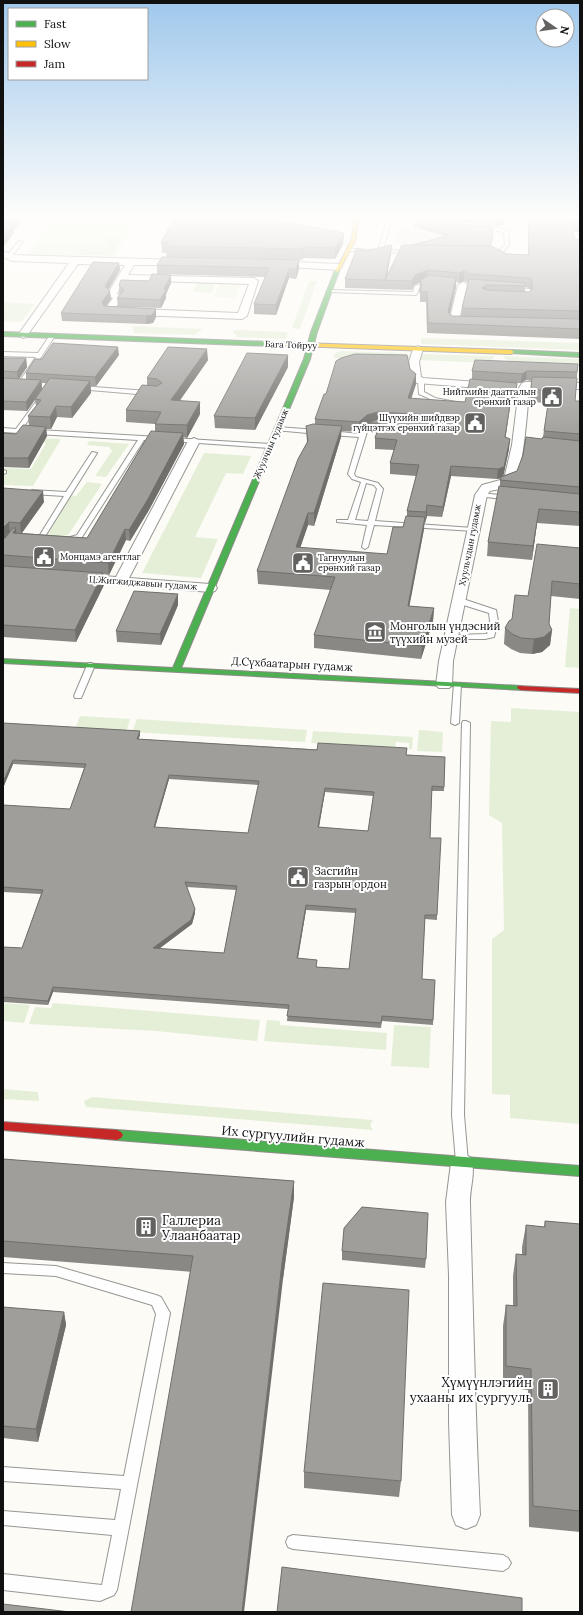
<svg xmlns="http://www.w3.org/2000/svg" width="583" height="1615" viewBox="0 0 583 1615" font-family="Lora,serif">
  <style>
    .green { fill: #e5efd8 }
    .forest { fill: #d7e6c7 }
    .pitch { fill: #eff3e2 }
    .plaza { fill: #ebe9e2 }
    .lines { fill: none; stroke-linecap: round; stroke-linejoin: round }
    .lane-casing { stroke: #969694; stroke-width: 2 }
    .street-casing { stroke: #969694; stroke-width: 2 }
    .fast-casing { stroke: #8d8c8a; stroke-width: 2 }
    .slow-casing { stroke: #8d8c8a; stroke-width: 2 }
    .jam-casing { stroke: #8d8c8a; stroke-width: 2 }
    .lane { fill: #fffefe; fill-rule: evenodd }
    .street { fill: #fffefe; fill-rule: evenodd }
    .fast { fill: #4caf50; fill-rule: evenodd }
    .slow { fill: #ffc107; fill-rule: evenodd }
    .jam { fill: #c62828; fill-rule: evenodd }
    .wall { fill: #8a8885; fill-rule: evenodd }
    .shaded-wall { fill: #706f6c }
    .building { fill: #a09e9b; stroke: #706f6c; fill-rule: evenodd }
    .labels { text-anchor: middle; stroke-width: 4; stroke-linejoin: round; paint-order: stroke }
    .far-street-label { font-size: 9px; fill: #101010; stroke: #fff }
    .far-poi-label { font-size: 9px; fill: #101010; stroke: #fff; text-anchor: end }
    .poi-label { font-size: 11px; fill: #101010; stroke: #fff; text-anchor: start }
    .street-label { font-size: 11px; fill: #101010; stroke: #fff }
    .near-street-label { font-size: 13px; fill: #101010; stroke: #fff }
    .near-poi-label { font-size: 13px; fill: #101010; stroke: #fff; text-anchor: start }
  </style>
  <rect width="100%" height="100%" fill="#fcfbf6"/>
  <g class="green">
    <path d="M 56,217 L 138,219 L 113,256 L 28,254 Z"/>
    <path d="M 309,281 L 317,281 L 300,329 L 292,328 Z"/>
    <path d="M 197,283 L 215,284 L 212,293 L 193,292 Z"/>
    <path d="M 3,302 L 35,304 L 21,322 L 3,321 Z"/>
    <path d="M 132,326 L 203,329 L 194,335 L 134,333 Z"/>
    <path d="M 234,330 L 288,332 L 286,339 L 236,337 L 237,334 L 233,334 Z"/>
    <path d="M 421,338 L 580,343 L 580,350 L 421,344 Z"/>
    <path d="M 340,351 L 402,353 L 409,355 L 410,360 L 334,358 L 334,354 Z"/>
    <path d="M 424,354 L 494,356 L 494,358 L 486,363 L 419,360 L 421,356 Z"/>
    <path d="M 504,356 L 580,359 L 580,366 L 513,364 L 504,358 Z"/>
    <path d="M 3,436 L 61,439 L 33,486 L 3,485 L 3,468 L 31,469 L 46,443 L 3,441 Z"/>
    <path d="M 89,441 L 129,444 L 106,477 L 95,476 L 112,451 L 109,447 L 87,445 Z"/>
    <path d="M 204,453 L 251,456 L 243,474 L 226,473 L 195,537 L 218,539 L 201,578 L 142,573 Z"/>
    <path d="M 87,482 L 102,484 L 68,535 L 57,537 L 41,536 L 70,495 L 76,496 Z"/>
    <path d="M 570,608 L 580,609 L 580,668 L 565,667 Z"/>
    <path d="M 511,708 L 580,712 L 580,1124 L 510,1118 L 510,1095 L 492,1094 L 492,939 L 504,930 L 502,823 L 489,815 L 491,721 L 511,722 Z"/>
    <path d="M 80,716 L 130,719 L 126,732 L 75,729 Z"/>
    <path d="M 137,719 L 307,730 L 305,742 L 132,732 Z"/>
    <path d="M 419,730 L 443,732 L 442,752 L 417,751 Z"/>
    <path d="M 313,731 L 413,737 L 412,749 L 409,749 L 409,743 L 396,742 L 395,748 L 311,743 Z"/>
    <path d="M 3,1003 L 30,1005 L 24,1023 L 3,1021 Z"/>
    <path d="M 53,1003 L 260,1020 L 257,1041 L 156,1031 L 29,1024 L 35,1007 L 51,1008 Z"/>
    <path d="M 267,1020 L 280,1021 L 280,1025 L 387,1033 L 386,1050 L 264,1041 Z"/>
    <path d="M 394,1025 L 431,1027 L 429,1068 L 391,1066 Z"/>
    <path d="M 3,1089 L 38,1092 L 39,1101 L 3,1099 Z"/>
    <path d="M 92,1097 L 373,1120 L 370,1125 L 373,1130 L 86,1107 L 84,1101 Z"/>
  </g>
  <path class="forest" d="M 107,237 L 121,240 L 110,255 L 77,255 L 80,249 L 91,249 L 91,252 L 101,252 L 110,246 L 105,243 Z"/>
  <path class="pitch" d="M 219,284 L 240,285 L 235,298 L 214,297 Z"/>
  <path class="plaza" d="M 423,224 L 491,235 L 402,247 L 394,244 L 396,228 Z"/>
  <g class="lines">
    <g class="lane-casing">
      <g id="lane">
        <path d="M 277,216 L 282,216 L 276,221 L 259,220 L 275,219 Z"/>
        <path d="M 355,218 C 369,217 384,218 398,219 C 432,220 476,218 508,231 L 509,245 L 502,253 L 491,255 L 489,253 L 498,251 L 505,245 L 504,233 C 474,220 424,222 391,221 L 383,250 L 410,251 L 412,253 L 349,251 L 347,249 L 378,250 L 387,221 L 357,220 Z"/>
        <path d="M 574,232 L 580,232 L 580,234 L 578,234 L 579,247 L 577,248 L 575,247 Z"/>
        <path d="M 19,241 L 23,242 L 11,257 L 7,257 L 7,255 Z"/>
        <path d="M 430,282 L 432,283 L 432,284 L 419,288 L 417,294 L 415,295 L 329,292 L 327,291 L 329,290 L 413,292 L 415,286 Z"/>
        <path d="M 511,288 L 530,289 L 530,299 L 528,300 L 521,300 L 521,298 L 526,298 L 526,291 L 511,289 Z"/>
        <path d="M 50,335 L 55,336 L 22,386 L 18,386 L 17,385 L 36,357 L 3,356 L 3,352 L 38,353 Z"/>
        <path d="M 421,379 L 424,381 L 424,392 L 435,398 L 456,402 C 448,407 427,398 419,394 L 418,381 Z"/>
        <path d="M 80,386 L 149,391 L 152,393 L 149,395 L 78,389 L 78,387 Z"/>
        <path d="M 42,395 L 45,397 L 22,429 L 159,437 L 162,439 L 159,441 L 144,440 L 82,537 C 76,540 66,544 61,540 L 77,535 L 138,440 L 3,432 L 3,428 L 16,429 L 40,396 Z"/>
        <path d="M 380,424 L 383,426 L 382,427 L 371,429 L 367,432 L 354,474 L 356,477 L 378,483 L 383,489 L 375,521 L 473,528 L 475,529 L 475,531 L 374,525 L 368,547 L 365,549 L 362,547 L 367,525 L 337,522 L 337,520 L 348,520 L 361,482 L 352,479 L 348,474 L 359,437 L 330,435 L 327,433 L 330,431 L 360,434 C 363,425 372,425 380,424 ZM 366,483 L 374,485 L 377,489 L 368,521 L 355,520 Z"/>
        <path d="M 277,427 L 318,430 L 321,432 L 318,434 L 275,430 L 274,429 Z"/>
        <path d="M 172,438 L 270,444 L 273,446 L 270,448 L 170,441 L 169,440 Z"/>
        <path d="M 92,452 L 97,453 L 44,538 L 43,539 L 39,539 L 38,538 L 64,496 L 32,494 L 29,492 L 32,490 L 66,492 Z"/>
        <path d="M 3,470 L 6,471 L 6,473 L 3,474 Z"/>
        <path d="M 481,493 L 509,496 L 512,498 L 509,500 L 479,496 L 479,494 Z"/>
        <path d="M 457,599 L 463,599 L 496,610 L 498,621 L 494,637 L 485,639 L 448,639 L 448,635 L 451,635 L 487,634 L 490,621 L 489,613 L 457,603 Z"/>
        <path d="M 88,663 L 91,663 L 95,665 L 82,696 L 81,698 L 75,698 L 74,696 Z"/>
        <path d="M 454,683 L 457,683 L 461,685 L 459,723 L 455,725 L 451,723 Z"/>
        <path d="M 463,721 L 466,721 L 470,723 L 464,1115 L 468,1162 L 466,1165 L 462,1167 L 458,1165 L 456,1162 L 452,1115 L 462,723 Z"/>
        <path d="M 3,1263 L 56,1266 L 156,1295 L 161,1297 L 170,1313 L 117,1590 L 114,1595 L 100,1601 L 3,1590 L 3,1574 L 102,1585 L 112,1535 L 3,1525 L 3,1511 L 115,1520 L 121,1489 L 3,1481 L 3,1467 L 124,1476 L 156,1314 L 152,1305 L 56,1276 L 3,1273 Z"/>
        <path d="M 293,1535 L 503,1555 L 508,1558 L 511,1563 L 508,1568 L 503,1571 L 293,1549 L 288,1547 L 286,1542 L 288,1537 Z"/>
      </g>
    </g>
    <g class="street-casing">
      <g id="street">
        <path d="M 3,251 L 13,255 L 181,260 L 185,263 L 184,265 L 134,265 L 128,275 L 254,278 L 258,281 L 247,316 L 242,319 L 109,314 L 104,311 L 113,298 L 107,295 L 125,265 L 78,264 L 26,337 L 23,338 L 18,335 L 69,263 L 12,261 L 3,257 ZM 125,280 L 249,284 L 238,313 L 115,308 L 123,297 L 117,294 Z"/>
        <path d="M 276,261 L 338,264 L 342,267 L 338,270 L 273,266 L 273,262 Z"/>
        <path d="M 463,282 L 468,285 L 459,319 L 475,320 L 477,322 L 475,324 L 454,325 L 449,322 L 458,285 Z"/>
        <path d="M 418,346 L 423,349 L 419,362 L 421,377 L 423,378 L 492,383 L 497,386 L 492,389 L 417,383 L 411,378 L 409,362 L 413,349 Z"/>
        <path d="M 526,382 L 580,383 L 580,389 L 529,388 C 528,404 523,476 514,484 C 508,489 497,489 490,491 L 487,495 L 453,661 L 452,685 L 449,688 L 439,688 L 436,685 L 439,661 L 475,495 L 482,485 L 504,479 L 512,445 L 519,388 L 522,383 Z"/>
        <path d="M 194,438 L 200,441 L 129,578 L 210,584 L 215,585 L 217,588 L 215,591 L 210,592 L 76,581 L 74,578 L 76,575 L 81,574 L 116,577 L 188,441 Z"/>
        <path d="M 462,1154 L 470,1157 C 477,1170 469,1189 470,1204 C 473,1308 475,1412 480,1515 L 476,1525 L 466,1529 L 456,1525 L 452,1515 L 449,1421 L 449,1275 L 446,1202 L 451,1163 L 454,1157 Z"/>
      </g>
    </g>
    <g class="fast-casing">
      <g id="fast">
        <path d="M 335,270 L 339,271 L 317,332 L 310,359 L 181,668 L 521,686 L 525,688 L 524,690 L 3,663 L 3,659 L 173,668 L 304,359 L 311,332 Z"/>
        <path d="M 3,332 L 271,342 L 274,344 L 271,346 L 3,336 Z"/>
        <path d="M 511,350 L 580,353 L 580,357 L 509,353 L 509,351 Z"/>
        <path d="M 117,1130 L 580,1166 L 580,1176 L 117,1140 L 113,1138 L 111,1135 L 113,1132 Z"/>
      </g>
    </g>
    <g class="slow-casing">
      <g id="slow">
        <path d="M 355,216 L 359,216 L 355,241 L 339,271 L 335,272 L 351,241 Z"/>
        <path d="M 271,342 L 511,350 L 514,352 L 511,354 L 269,345 L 269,343 Z"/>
      </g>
    </g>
    <g class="jam-casing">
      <g id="jam">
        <path d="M 518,686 L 580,689 L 580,693 L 521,690 L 517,688 Z"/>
        <path d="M 3,1122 L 117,1130 L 121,1132 L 123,1135 L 121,1138 L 117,1140 L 3,1130 Z"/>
      </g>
    </g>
    <use href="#lane" class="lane"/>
    <use href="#street" class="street"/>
    <use href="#fast" class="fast"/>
    <use href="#slow" class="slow"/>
    <use href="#jam" class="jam"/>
  </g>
  <g class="wall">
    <path d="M 380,216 L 398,216 L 397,219 Z"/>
    <path d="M 418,216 L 505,216 L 504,224 L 497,226 L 490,224 L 418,220 Z"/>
    <path d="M 528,216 L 580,216 L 580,231 L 574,232 L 574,238 L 577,240 L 580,239 L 580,339 L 427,333 L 426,302 L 420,302 L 420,293 L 419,292 L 420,282 L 414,285 L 412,290 L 345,288 L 345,279 L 366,251 L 391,254 L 387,275 L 412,245 L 445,236 L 414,227 L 415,225 L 493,237 L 491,246 L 507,254 L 528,254 ZM 464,281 L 468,283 L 462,308 L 461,316 L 452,316 L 450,313 L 456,287 L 456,282 L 459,283 ZM 525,287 L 528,288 L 532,290 L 529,292 L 525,292 Z"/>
    <path d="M 344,233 L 343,244 L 335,259 L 303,258 L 302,260 L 299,260 L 299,269 L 296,279 L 289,278 L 276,315 L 254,314 L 254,304 L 266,277 L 157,274 L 157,265 L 167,257 L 166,253 L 162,253 L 161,242 Z"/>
    <path d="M 119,263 L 120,270 L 109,289 L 111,299 L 106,306 L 156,309 L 156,317 L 153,323 L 146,324 L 62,321 L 61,313 Z"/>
    <path d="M 171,275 L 171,283 L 166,294 L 166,298 L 161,308 L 118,307 L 117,298 L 120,294 L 119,293 L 119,285 L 149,281 Z"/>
    <path d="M 119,355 L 96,386 L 91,386 L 91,393 L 72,418 L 57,417 L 51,429 L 46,429 L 47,436 L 29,468 L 3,467 L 3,433 L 16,434 L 29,426 L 28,416 L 36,406 L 35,400 L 27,411 L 3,410 L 3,358 L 26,358 L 27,367 L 19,379 L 26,379 L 26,373 L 42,359 ZM 42,383 L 46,383 L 42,389 Z"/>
    <path d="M 208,360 L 179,401 L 200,402 L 200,414 L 187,438 L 183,437 L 184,444 L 149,510 L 130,541 L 126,540 L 109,575 L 103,574 L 104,585 L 76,642 L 3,637 L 3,488 L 44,502 L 22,533 L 87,538 L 155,432 L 155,424 L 126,422 L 126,410 L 147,385 L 147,378 Z"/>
    <path d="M 578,364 L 575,401 L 580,401 L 580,526 L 537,523 L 532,560 L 487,556 L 488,542 L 500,486 L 500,478 L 497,479 L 451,476 L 442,517 L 427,516 L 425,523 L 424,523 L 424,529 L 409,606 L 434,608 L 433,621 L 421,659 L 314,648 L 314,635 L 331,590 L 258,584 L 257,571 L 307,443 L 306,426 L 315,424 L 315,419 L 326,394 L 410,369 L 416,384 L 411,399 L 465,402 L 472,379 L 472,371 ZM 526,380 L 531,381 L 530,402 L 548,403 L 543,437 L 517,471 L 503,476 L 509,449 L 505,438 L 511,400 L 515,401 L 517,383 L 521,383 ZM 369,424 L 368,433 L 377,433 L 375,438 L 375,449 L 394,450 L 390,463 L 390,474 L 416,476 L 407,511 L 407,516 L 403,527 L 387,554 L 300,548 L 308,525 L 314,526 L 341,437 L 341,431 L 359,432 L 366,425 Z"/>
    <path d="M 288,367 L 255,430 L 215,428 L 214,416 Z"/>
    <path d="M 580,548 L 580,599 L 551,596 L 549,624 L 552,630 L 550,645 L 542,652 L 532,654 L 520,653 L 511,649 L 504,644 L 505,628 L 528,596 Z"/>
    <path d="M 178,594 L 178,605 L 161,645 L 117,642 L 116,631 Z"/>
    <path d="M 3,723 L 140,731 L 140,735 L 138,739 L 445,757 L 444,791 L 432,791 L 430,838 L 437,915 L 437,920 L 425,919 L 422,979 L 435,980 L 433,1025 L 382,1021 L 381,1028 L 287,1021 L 288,1009 L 53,992 L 48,1005 L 3,1002 L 3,947 L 22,948 L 41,894 L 3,892 L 3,805 L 70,809 L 84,768 L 13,764 L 3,788 ZM 169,779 L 259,785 L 248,833 L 155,827 ZM 325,792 L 373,796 L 368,831 L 319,827 ZM 186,887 L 236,890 L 224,953 L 159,949 L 192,924 L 195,913 L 195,909 ZM 306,910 L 356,913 L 349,969 L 317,967 L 298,958 Z"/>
    <path d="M 3,1159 L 294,1181 L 294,1197 L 283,1279 L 3,1257 Z"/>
    <path d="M 545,1221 L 580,1224 L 580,1532 L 529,1527 L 528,1390 L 503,1387 L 503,1326 L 506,1305 L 513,1306 L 513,1276 L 516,1254 L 522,1255 L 522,1247 L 526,1225 L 544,1227 Z"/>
    <path d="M 342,1251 L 426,1259 L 425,1268 L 342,1260 Z"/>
    <path d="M 3,1307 L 64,1312 L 66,1325 L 38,1442 L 3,1438 Z"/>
    <path d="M 304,1472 L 401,1481 L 399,1497 L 304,1488 Z"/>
  </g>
  <g class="shaded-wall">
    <path d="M 18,216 L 27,216 L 14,230 L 14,233 L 3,247 L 3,237 L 11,224 Z"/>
    <path d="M 504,219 L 504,224 L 497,226 L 498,220 Z"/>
    <path d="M 580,222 L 580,231 L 572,232 L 573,223 Z"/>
    <path d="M 344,233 L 343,244 L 335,259 L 335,248 Z"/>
    <path d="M 392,245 L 391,254 L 386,280 L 385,280 Z"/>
    <path d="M 303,247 L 303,258 L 302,260 L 302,249 Z"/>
    <path d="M 299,260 L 299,269 L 296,279 L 296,269 Z"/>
    <path d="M 119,263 L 120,270 L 106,294 L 105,286 Z"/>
    <path d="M 289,269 L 289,278 L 276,315 L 276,305 Z"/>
    <path d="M 428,270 L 427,280 L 414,285 L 412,290 L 412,281 L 415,275 Z"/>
    <path d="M 464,271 L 464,281 L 459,283 L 459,273 Z"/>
    <path d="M 171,275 L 171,283 L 166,294 L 166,298 L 161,308 L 160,300 L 164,289 Z"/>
    <path d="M 456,278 L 456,287 L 448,322 L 448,312 Z"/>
    <path d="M 486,285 L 485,294 L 482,288 Z"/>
    <path d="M 110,291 L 111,299 L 103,310 L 102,302 Z"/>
    <path d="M 156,309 L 156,317 L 153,323 L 146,324 L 146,316 Z"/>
    <path d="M 118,347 L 119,355 L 96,386 L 95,377 Z"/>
    <path d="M 207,349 L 208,360 L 172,412 L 171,400 Z"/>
    <path d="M 288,355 L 288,367 L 255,430 L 255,418 Z"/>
    <path d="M 26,358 L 27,367 L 18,380 L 17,372 Z"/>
    <path d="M 527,371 L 526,380 L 521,383 L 522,374 Z"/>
    <path d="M 416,374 L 416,384 L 408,408 L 408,398 Z"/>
    <path d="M 41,380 L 42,389 L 27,411 L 26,402 Z"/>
    <path d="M 90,381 L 91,393 L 72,418 L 71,407 Z"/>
    <path d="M 512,391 L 511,400 L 504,448 L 505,437 Z"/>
    <path d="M 200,402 L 200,414 L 187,438 L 187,425 Z"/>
    <path d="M 56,406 L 57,417 L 51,429 L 50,417 Z"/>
    <path d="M 378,412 L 378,422 L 369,423 L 369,424 L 366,425 L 359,432 L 359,422 L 367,415 Z"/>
    <path d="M 342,426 L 341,437 L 314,526 L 314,513 Z"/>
    <path d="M 46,427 L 47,436 L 29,468 L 28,458 Z"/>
    <path d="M 183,433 L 184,444 L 149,510 L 130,541 L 129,530 Z"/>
    <path d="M 510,439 L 509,449 L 503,478 L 497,479 L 498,469 Z"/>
    <path d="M 451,466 L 451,476 L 442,517 L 443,507 Z"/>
    <path d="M 43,491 L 44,502 L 21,534 L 20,523 Z"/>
    <path d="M 427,505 L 427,516 L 425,523 L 426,512 Z"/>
    <path d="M 539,509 L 537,523 L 532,560 L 533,546 Z"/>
    <path d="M 308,513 L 308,525 L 296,560 L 296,547 Z"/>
    <path d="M 425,517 L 424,529 L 407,619 L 408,606 Z"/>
    <path d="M 9,522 L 10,534 L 3,541 L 3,528 Z"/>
    <path d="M 16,528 L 17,540 L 13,533 Z"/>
    <path d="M 125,529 L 126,540 L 109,575 L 108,563 Z"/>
    <path d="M 103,573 L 104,585 L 76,642 L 75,630 Z"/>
    <path d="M 178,594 L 178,605 L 161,645 L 160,634 Z"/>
    <path d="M 434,608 L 433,621 L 421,659 L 422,646 Z"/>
    <path d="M 552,630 L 550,645 L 542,652 L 532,654 L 534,639 Z"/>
    <path d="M 140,731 L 140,735 L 137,744 L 137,739 Z"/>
    <path d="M 13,760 L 13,764 L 3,788 L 3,782 Z"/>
    <path d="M 169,775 L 169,779 L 154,831 L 154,827 Z"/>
    <path d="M 325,788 L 325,792 L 318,832 L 318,827 Z"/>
    <path d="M 306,905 L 306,910 L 297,963 L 297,958 Z"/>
    <path d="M 195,909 L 195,913 L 192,924 L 153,953 L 153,948 Z"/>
    <path d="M 53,987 L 53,992 L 48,1005 L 48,1001 Z"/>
    <path d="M 294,1181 L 294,1197 L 283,1279 L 244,1612 L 242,1612 L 282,1263 Z"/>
    <path d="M 64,1312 L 66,1325 L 38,1442 L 36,1429 Z"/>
  </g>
  <g class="building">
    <path d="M 3,216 L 18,216 L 11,224 L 13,224 L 3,237 Z"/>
    <path d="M 176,216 L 253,216 L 344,233 L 335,248 L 303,247 L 302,249 L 166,246 L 168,242 L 161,242 Z"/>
    <path d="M 457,216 L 505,216 L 504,219 L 498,220 L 490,218 Z"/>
    <path d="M 528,216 L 580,216 L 580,222 L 573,223 L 574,238 L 577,240 L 580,239 L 580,311 L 462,308 L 469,279 L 525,283 L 525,286 L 486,285 L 482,288 L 486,290 L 529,292 L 532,289 L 532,280 L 529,278 L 469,274 L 464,271 L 459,273 L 428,270 L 415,275 L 412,281 L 345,279 L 357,248 L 366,251 L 392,245 L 385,280 L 402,245 L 491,246 L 507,254 L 529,255 Z"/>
    <path d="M 416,222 L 490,226 L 492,227 L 493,237 L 490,246 L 412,245 L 450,235 L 415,225 Z"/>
    <path d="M 162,257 L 299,260 L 296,269 L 289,269 L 276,305 L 254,304 L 269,268 L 157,265 Z"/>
    <path d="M 93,262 L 119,263 L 105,286 L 110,291 L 102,302 L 104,306 L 156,309 L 152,315 L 146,316 L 61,313 Z"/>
    <path d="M 152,274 L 171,275 L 164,289 L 166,290 L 160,300 L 117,298 L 124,290 L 119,285 L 121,280 L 149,281 Z"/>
    <path d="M 429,275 L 456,278 L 448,312 L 452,316 L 580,319 L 580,329 L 428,323 L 427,292 L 420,292 L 422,283 L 420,283 L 421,280 Z"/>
    <path d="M 53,343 L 118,347 L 95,377 L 26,373 L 35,359 L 42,359 Z"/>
    <path d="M 168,347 L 207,349 L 171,400 L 200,402 L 187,425 L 155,424 L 161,412 L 126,410 L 142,385 L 157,386 L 162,383 L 157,379 L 147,378 Z"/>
    <path d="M 247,353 L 288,355 L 255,418 L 214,416 Z"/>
    <path d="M 355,354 L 407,355 L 410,369 L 416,374 L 408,398 L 465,402 L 470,379 L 517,383 L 516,391 L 512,391 L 505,437 L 510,439 L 504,467 L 498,469 L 451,466 L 443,507 L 427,505 L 426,512 L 407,511 L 419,465 L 390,463 L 397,440 L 375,438 L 380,423 L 369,423 L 378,419 L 431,422 L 434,420 L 434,418 L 431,415 L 378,412 L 367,415 L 359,422 L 315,419 L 324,394 L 326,394 L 336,361 L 341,358 Z"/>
    <path d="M 3,358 L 26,358 L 17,372 L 3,371 Z"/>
    <path d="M 475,360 L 578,364 L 577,372 L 527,371 L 522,374 L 472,371 Z"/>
    <path d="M 532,377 L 577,378 L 575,401 L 580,401 L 580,434 L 544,431 L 550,391 L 531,389 Z"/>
    <path d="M 3,378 L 41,380 L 26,402 L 3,401 Z"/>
    <path d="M 50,378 L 90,381 L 71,407 L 56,406 L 50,417 L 28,416 L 41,400 L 35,399 Z"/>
    <path d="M 313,424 L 342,426 L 314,513 L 308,513 L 296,547 L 387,554 L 393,527 L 403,527 L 406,516 L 425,517 L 408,606 L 434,608 L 422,646 L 314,635 L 335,577 L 257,571 L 298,459 L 308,441 L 306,426 Z"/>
    <path d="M 23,425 L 46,427 L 28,458 L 3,458 L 3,433 L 16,434 Z"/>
    <path d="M 151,431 L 183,433 L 148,499 L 129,530 L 125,529 L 108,563 L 3,555 L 3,539 L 5,538 L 13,528 L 16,528 L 13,533 L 87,538 Z"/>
    <path d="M 526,437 L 542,439 L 543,437 L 580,441 L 580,487 L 500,480 L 501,477 L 517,471 L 523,455 Z"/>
    <path d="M 499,486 L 580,494 L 580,512 L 539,509 L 533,546 L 488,542 Z"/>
    <path d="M 3,488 L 43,491 L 20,523 L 9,522 L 3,528 Z"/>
    <path d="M 537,544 L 580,548 L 580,584 L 552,581 L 549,624 L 552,630 L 544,637 L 534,639 L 521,638 L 512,634 L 505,628 L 509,621 L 512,619 L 515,595 L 528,596 Z"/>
    <path d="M 3,566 L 103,573 L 75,630 L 3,625 Z"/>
    <path d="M 134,591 L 178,594 L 160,634 L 116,631 Z"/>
    <path d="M 3,723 L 140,731 L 137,739 L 317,750 L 318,743 L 407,748 L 406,755 L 445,757 L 444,787 L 432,786 L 430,838 L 441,838 L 437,915 L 425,915 L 422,979 L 435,980 L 433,1020 L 382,1016 L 381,1023 L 287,1016 L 289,1005 L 53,987 L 48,1001 L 3,997 L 3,947 L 22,948 L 43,890 L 3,887 L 3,805 L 70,809 L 86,764 L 13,760 L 3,782 ZM 169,775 L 259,781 L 248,833 L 154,827 ZM 325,788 L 374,792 L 368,831 L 318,827 ZM 185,882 L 237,886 L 224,953 L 153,948 L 191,920 L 195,909 ZM 306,905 L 356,909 L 349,969 L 316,967 L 317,960 L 297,958 Z"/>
    <path d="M 3,1159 L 294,1181 L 282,1263 L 242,1612 L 131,1612 L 193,1256 L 3,1241 Z"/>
    <path d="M 362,1207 L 428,1213 L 426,1259 L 342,1251 L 344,1228 Z"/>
    <path d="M 545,1221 L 580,1224 L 580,1511 L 533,1506 L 531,1369 L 506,1366 L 506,1305 L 517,1306 L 516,1254 L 526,1255 L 526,1225 L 545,1227 Z"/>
    <path d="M 323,1283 L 409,1290 L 401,1481 L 304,1472 Z"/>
    <path d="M 3,1307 L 64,1312 L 36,1429 L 3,1426 Z"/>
    <path d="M 282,1567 L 522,1598 L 522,1612 L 277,1612 Z"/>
    <path d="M 3,1604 L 70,1612 L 3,1612 Z"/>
  </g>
  <linearGradient id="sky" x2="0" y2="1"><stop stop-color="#9fc8ec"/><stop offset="0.49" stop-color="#fefdfb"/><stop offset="1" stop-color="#fefdfb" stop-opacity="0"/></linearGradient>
  <rect width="583" height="443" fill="url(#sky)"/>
  <defs>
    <g id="civic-square" transform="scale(1.15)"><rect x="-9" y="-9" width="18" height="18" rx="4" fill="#636260" stroke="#fff"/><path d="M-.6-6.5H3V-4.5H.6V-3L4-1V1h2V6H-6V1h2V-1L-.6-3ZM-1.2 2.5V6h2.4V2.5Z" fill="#fff"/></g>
    <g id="museum-square" transform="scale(1.15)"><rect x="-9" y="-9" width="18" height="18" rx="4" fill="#636260" stroke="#fff"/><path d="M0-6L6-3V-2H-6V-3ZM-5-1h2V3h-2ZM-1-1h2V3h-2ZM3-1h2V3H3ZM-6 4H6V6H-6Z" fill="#fff"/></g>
    <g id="building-square" transform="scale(1.15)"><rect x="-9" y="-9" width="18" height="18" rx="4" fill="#636260" stroke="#fff"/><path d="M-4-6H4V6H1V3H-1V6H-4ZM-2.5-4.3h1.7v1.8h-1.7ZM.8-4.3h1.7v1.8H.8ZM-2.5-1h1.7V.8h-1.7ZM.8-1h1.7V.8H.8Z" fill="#fff"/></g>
  </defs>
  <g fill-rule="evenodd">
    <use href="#civic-square" x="552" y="397"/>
    <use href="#civic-square" x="475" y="423"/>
    <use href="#civic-square" x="44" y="557"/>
    <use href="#civic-square" x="303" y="563"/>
    <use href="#museum-square" x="375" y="632"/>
    <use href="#civic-square" x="298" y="877"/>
    <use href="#building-square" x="146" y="1227"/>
    <use href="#building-square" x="548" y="1389"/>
  </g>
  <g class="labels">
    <g class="far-street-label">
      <text transform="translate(291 345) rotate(2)" y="3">Бага Тойруу</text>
      <text transform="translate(271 444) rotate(-67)" y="3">Жуулчны гудамж</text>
      <text transform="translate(470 545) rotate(-79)" y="3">Хуульчдын гудамж</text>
      <text transform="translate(143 583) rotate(4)" y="3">Ц.Жигжиджавын гудамж</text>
    </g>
    <g class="far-poi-label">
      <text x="536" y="395">Нийгмийн даатгалын<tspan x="536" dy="10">ерөнхий газар</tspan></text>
      <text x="460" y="421">Шүүхийн шийдвэр<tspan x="460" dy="10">гүйцэтгэх ерөнхий газар</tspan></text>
      <text x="60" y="560" text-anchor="start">Монцамэ агентлаг</text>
      <text x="318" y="561" text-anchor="start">Тагнуулын<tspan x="318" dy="10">ерөнхий газар</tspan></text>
    </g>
    <g class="poi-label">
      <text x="390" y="630">Монголын үндэсний<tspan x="390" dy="13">түүхийн музей</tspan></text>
      <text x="314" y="875">Засгийн<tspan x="314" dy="13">газрын ордон</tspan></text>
    </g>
    <g class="street-label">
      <text transform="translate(292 664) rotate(3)" y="4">Д.Сүхбаатарын гудамж</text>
    </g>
    <g class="near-street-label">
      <text transform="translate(293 1136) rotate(5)" y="5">Их сургуулийн гудамж</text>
    </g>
    <g class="near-poi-label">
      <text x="162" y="1225">Галлериа<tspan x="162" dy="15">Улаанбаатар</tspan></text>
      <text x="532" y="1387" text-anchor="end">Хүмүүнлэгийн<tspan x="532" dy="15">ухааны их сургууль</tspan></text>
    </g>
  </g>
  <rect width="583" height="1615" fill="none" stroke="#101010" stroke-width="8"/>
  <rect x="8" y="8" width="140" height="72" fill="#ffffff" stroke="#9f9f9f"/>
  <rect x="16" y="21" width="20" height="6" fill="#4caf50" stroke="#9f9f9f"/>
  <text x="44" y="28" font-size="12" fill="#101010">Fast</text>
  <rect x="16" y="41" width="20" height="6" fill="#ffc107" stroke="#9f9f9f"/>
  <text x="44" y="48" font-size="12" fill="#101010">Slow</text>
  <rect x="16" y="61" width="20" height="6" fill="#c62828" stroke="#9f9f9f"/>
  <text x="44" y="68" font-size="12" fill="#101010">Jam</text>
  <g transform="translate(555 28) rotate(103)"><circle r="19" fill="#ffffff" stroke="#9f9f9f"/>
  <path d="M0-3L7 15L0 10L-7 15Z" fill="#636260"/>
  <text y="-6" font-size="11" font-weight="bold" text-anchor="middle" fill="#101010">N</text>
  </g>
</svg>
